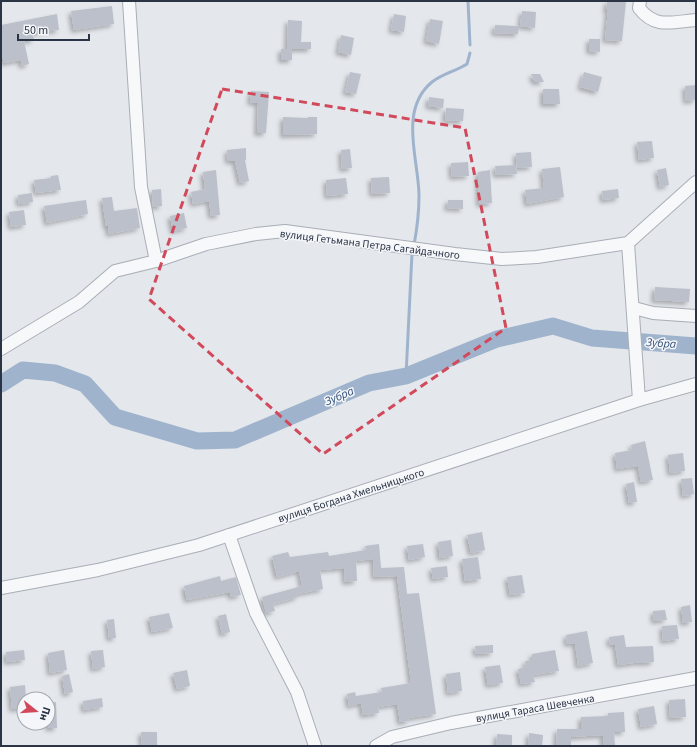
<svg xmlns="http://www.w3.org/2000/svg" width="697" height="747" viewBox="0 0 697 747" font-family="'Source Sans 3',sans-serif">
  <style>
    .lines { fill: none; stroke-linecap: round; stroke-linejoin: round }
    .stream { stroke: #9fb4cc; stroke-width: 3 }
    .river { stroke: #9fb4cc; stroke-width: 17 }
    .building { fill: #bbc0ca; filter: url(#shadow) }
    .minor-casing { stroke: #a9aeb7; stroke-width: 14 }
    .minor { stroke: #f7f8fa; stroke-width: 12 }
    .marked { fill: none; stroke: #d1495b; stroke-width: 3; stroke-dasharray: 8 5; stroke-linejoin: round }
    .labels { text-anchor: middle; stroke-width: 3; stroke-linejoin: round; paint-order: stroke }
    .street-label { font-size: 11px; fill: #2b3445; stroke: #f4f6f9 }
    .water-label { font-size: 12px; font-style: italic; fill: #34527a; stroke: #f4f6f9 }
  </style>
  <defs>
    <filter id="shadow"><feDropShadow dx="-3" dy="3" stdDeviation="2" flood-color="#0004"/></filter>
  </defs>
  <rect width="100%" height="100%" fill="#e4e7ec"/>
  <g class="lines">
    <g class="stream">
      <path d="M 468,1 L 470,45"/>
      <path d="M 414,245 C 417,229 419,213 419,196 C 419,160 398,110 432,82 C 442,74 456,71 467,64 L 470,53"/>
      <path d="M 406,376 L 412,253"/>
    </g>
    <path class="river" d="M 1,384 L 23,370 L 55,373 L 85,384 L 115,417 L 197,441 L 235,440 L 369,383 L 406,376 L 497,339 L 553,326 L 592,338 L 696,346"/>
  </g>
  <g class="building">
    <path d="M 607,1 L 626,1 L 622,41 L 605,40 L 608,10 L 606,10 Z"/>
    <path d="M 112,6 L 114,24 L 74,30 L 71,11 Z"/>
    <path d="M 522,11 L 536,12 L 535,28 L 520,26 Z"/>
    <path d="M 57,14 L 59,30 L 33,33 L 34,40 L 24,41 L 29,64 L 22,66 L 21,60 L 4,63 L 1,50 L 1,25 Z"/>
    <path d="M 394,14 L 406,16 L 404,32 L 391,30 Z"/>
    <path d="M 430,19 L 443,21 L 439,44 L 426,41 Z"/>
    <path d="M 288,20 L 302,21 L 301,42 L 311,42 L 311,49 L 287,49 Z"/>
    <path d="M 495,25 L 519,26 L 518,34 L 494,33 Z"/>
    <path d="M 341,35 L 354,38 L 351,55 L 338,52 Z"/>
    <path d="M 589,39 L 600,39 L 600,52 L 589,51 Z"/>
    <rect x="281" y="49" width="11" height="11"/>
    <path d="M 350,72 L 361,74 L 356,94 L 345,92 Z"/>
    <path d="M 584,72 L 602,77 L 598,92 L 580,87 Z"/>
    <path d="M 531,74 L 540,74 L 544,82 L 535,82 Z"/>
    <path d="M 696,85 L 696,100 L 686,101 L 685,86 Z"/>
    <path d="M 543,89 L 559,89 L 560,104 L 543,104 Z"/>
    <path d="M 251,91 L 269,92 L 266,133 L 257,133 L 258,103 L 250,102 Z"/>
    <path d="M 429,97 L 444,99 L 443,108 L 428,106 Z"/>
    <path d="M 446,108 L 464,109 L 463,121 L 445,120 Z"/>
    <path d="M 283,117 L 308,118 L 308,117 L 317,117 L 317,134 L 283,135 Z"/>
    <path d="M 652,141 L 654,158 L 639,160 L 637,142 Z"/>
    <path d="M 246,148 L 246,160 L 245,160 L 249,181 L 240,183 L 235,161 L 228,161 L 227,150 Z"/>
    <path d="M 350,149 L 352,168 L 342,169 L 341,150 Z"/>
    <path d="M 531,152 L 532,167 L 517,168 L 516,153 Z"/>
    <path d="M 468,162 L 469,176 L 452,177 L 451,163 Z"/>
    <path d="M 516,165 L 517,174 L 496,175 L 495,166 Z"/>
    <path d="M 560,167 L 564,197 L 527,204 L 525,190 L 544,188 L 542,169 Z"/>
    <path d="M 666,168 L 669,185 L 660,187 L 657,170 Z"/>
    <path d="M 216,170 L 220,215 L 211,216 L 209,201 L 193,204 L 191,192 L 205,189 L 203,172 Z"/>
    <path d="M 490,170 L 492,203 L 479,204 L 478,172 Z"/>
    <path d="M 58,175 L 61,190 L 36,193 L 34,180 L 51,178 L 51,176 Z"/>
    <path d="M 389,177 L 390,193 L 372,194 L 371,178 Z"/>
    <path d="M 346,178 L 348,194 L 327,196 L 326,180 Z"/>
    <path d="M 161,189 L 162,206 L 153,207 L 152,190 Z"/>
    <path d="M 618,189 L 619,198 L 603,200 L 602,191 Z"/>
    <path d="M 32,193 L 33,202 L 19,204 L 18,195 Z"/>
    <path d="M 112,197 L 114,211 L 137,208 L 140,228 L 109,234 L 108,226 L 106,226 L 102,198 Z"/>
    <path d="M 86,200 L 88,214 L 47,223 L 44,206 Z"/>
    <path d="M 448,200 L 463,200 L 463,209 L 447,208 Z"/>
    <path d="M 24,210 L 26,225 L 11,227 L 9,212 Z"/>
    <path d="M 184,213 L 187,228 L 173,231 L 170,216 Z"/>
    <path d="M 655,287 L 690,289 L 689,302 L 654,300 Z"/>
    <path d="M 645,441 L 653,480 L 641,482 L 638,466 L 617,469 L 615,453 L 632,450 L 631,445 Z"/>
    <path d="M 683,453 L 685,471 L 670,473 L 668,455 Z"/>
    <path d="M 692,478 L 694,494 L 683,496 L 681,479 Z"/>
    <path d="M 634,482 L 637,502 L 629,503 L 626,484 Z"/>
    <path d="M 482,532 L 485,550 L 471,553 L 467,535 Z"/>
    <path d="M 451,540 L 453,556 L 440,558 L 438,542 Z"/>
    <path d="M 379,544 L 381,568 L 404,567 L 407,594 L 419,593 L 436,714 L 408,718 L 409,721 L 400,722 L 397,704 L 378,707 L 379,713 L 363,715 L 361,703 L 349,706 L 347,694 L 355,692 L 356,696 L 382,692 L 381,688 L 411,683 L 397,576 L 374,577 L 373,559 L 356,561 L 357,581 L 345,582 L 344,568 L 320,570 L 323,589 L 297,594 L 298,597 L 273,604 L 275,611 L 266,613 L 262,597 L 302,586 L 299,571 L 277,577 L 272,556 L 288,552 L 290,557 L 328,552 L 329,556 L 366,550 L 365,546 Z"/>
    <path d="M 423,544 L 425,557 L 409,560 L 407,546 Z"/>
    <path d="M 478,557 L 481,579 L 465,581 L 462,559 Z"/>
    <path d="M 447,566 L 448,577 L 433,579 L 431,568 Z"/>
    <path d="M 522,575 L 525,593 L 510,595 L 507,577 Z"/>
    <path d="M 220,576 L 221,581 L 236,577 L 241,595 L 231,597 L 230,592 L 187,600 L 184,586 Z"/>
    <path d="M 690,605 L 692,622 L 683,623 L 681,607 Z"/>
    <path d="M 665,610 L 667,620 L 654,621 L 653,611 Z"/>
    <path d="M 169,613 L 173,628 L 152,632 L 149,617 Z"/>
    <path d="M 226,614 L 230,632 L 222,634 L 218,616 Z"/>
    <path d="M 114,619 L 116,638 L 109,638 L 107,620 Z"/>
    <path d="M 677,625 L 679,639 L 663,641 L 662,626 Z"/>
    <path d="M 587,631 L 593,663 L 578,666 L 575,643 L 567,644 L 566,635 Z"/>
    <path d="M 624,635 L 626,647 L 653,646 L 654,662 L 641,663 L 641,662 L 618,665 L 615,644 L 610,645 L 609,637 Z"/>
    <path d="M 493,645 L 493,653 L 476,654 L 475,646 Z"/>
    <path d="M 24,650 L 25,660 L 7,662 L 6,652 Z"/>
    <path d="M 64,650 L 67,670 L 50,673 L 48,653 Z"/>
    <path d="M 103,650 L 105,667 L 93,669 L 91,651 Z"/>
    <path d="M 555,650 L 559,671 L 533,675 L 535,682 L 521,684 L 518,669 L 526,667 L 525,661 L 532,660 L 532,654 Z"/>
    <path d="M 500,665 L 503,683 L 488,685 L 485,667 Z"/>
    <path d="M 187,670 L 190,686 L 177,689 L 173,673 Z"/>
    <path d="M 460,672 L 462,691 L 448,693 L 446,674 Z"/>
    <path d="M 69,674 L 73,692 L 65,694 L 62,676 Z"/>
    <path d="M 25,685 L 26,699 L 24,699 L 24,708 L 12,709 L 10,687 Z"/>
    <path d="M 102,698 L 103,707 L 84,710 L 83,701 Z"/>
    <path d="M 685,699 L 686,717 L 670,718 L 669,700 Z"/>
    <path d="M 56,702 L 57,728 L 48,728 L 48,703 Z"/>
    <path d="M 654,706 L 657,724 L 641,727 L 638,709 Z"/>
    <path d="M 624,712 L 625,732 L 614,732 L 615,746 L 603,746 L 603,735 L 571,737 L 571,746 L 556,746 L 557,729 L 581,729 L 581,717 L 608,716 L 608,713 Z"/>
    <path d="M 141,732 L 157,732 L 157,746 L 142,746 Z"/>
    <path d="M 529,733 L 543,735 L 542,746 L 528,746 Z"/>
    <path d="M 497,734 L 512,735 L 512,746 L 496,746 Z"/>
  </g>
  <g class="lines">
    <g class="minor-casing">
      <g id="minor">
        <path d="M 129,1 L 141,187 L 156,261"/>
        <path d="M 640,1 L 639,8 C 655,29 672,22 696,20"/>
        <path d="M 628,243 L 639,400"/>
        <path d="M 634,308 L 653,313 L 696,316"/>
        <path d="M 1,349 L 79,302 L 115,271 L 156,261 L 206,244 L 256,234 L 285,231 L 455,254 L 502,259 L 537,257 L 628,243 L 696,182"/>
        <path d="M 229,535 L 256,613 L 297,692 L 315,746"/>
        <path d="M 1,588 L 98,570 L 199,545 L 639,400 L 696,384"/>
        <path d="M 376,746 L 392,737 L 451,723 L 696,678"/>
      </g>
    </g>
    <use href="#minor" class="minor"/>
  </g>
  <path class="marked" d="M 222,89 L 465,128 L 506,328 L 323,454 L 149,299 Z"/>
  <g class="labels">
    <g class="street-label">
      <text transform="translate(370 244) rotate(7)" y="4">вулиця Гетьмана Петра Сагайдачного</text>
      <text transform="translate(351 495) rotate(-18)" y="4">вулиця Богдана Хмельницького</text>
      <text transform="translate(535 708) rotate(-10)" y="4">вулиця Тараса Шевченка</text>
    </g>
    <g class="water-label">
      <text transform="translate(661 343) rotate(4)" y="4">Зубра</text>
      <text transform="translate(339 396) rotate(-23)" y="4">Зубра</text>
    </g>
  </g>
  <rect width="697" height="747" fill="none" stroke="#2b3445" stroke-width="4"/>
  <g transform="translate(36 711) rotate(107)"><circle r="19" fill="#f4f6f9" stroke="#a4a8b1"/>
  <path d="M0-3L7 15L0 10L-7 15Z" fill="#d1495b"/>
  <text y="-6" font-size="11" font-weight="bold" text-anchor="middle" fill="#2b3445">Пн</text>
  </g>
  <path d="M18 34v6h71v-6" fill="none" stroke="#2b3445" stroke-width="2"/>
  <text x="24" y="34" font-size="12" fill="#2b3445" stroke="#f4f6f9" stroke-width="3" paint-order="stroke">50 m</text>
</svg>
